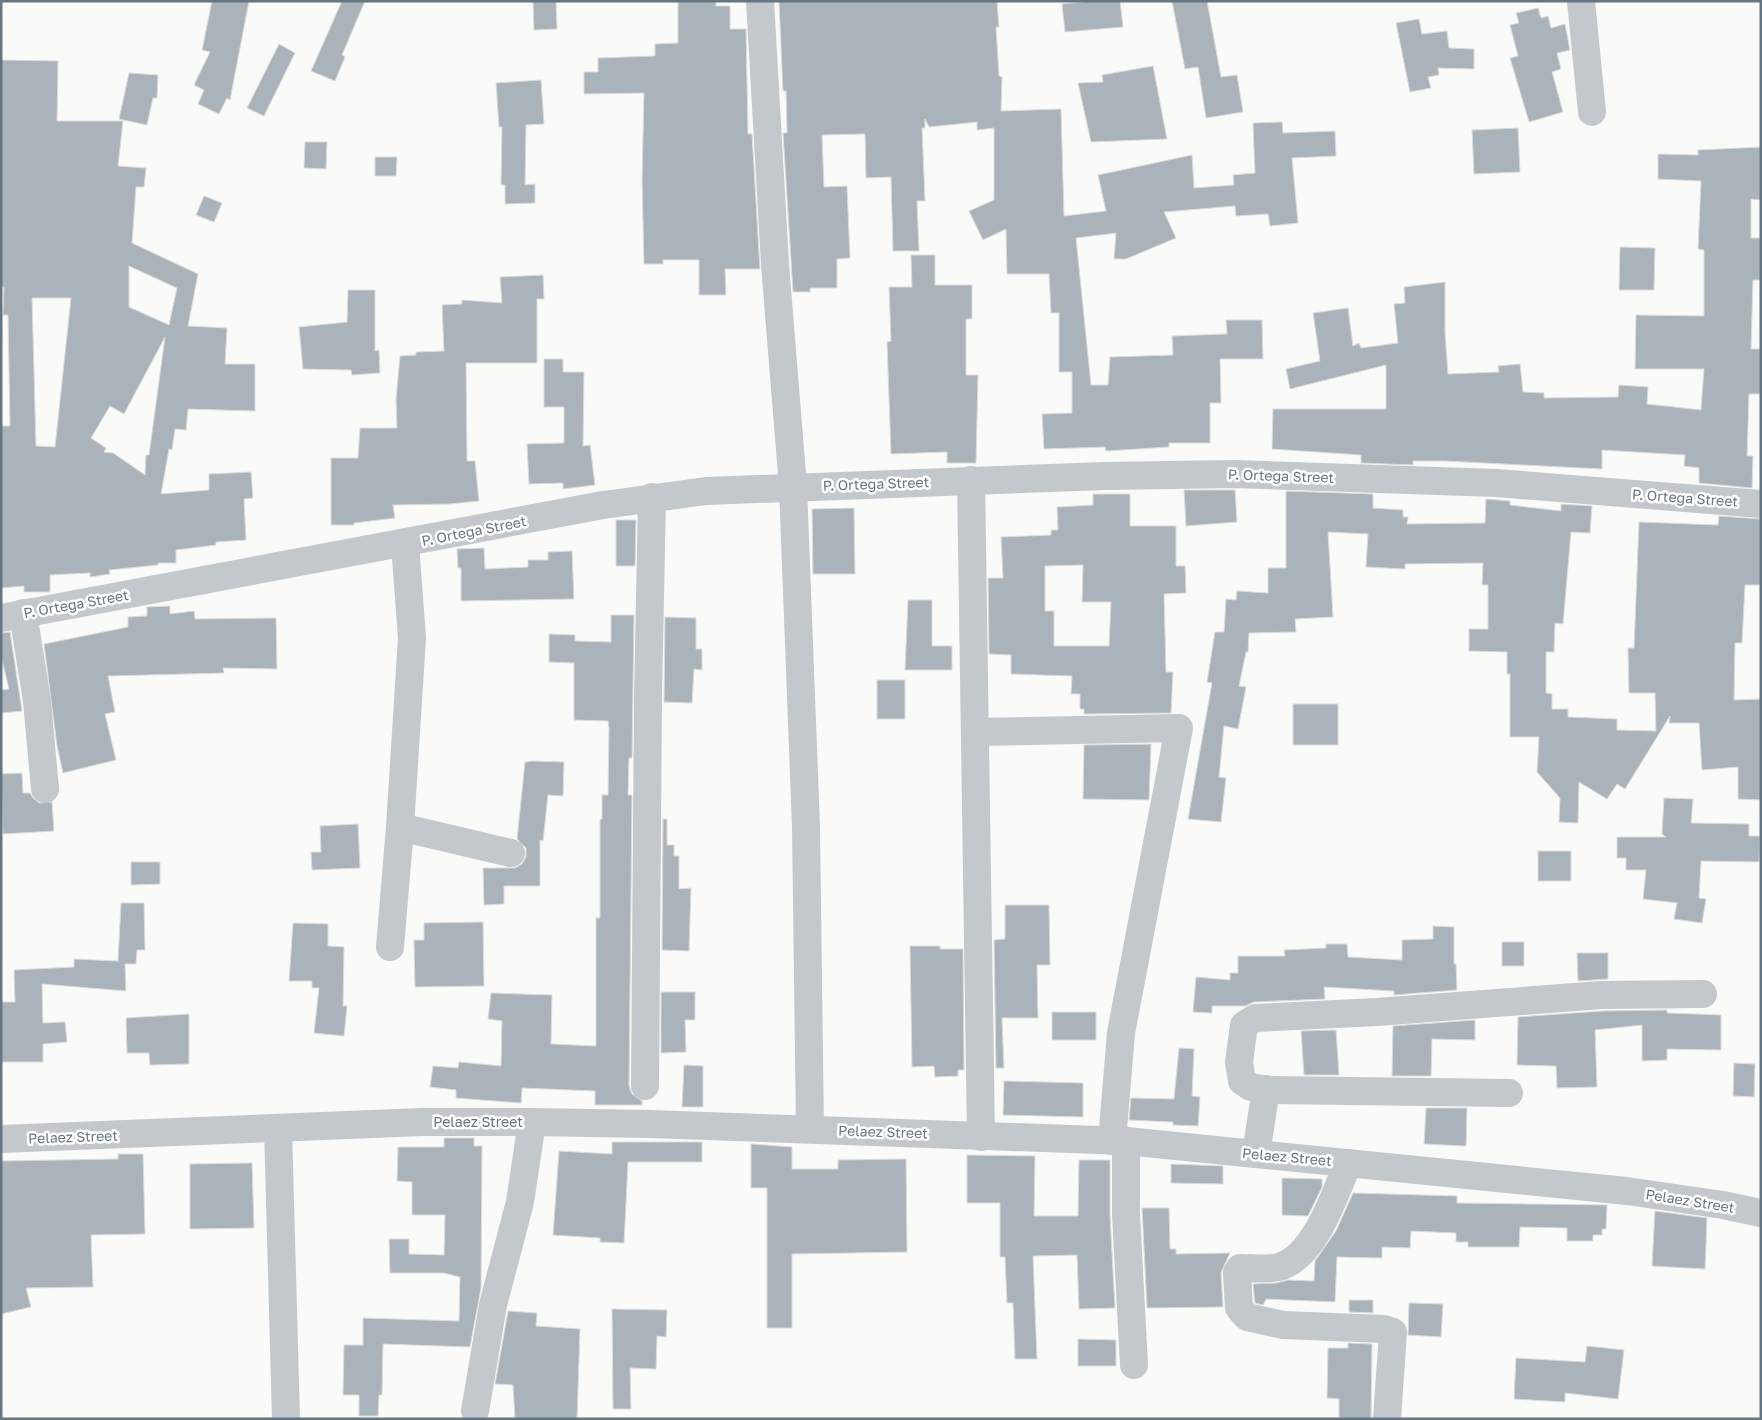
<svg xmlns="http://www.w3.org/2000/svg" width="1762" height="1420" viewBox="0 0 1762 1420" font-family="'Golos Text',sans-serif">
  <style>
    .building { fill: #aab3b9; stroke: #dcdcda; fill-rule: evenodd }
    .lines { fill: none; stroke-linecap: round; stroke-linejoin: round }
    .minor { stroke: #c3c8cc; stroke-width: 28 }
    .labels { text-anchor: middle; stroke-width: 5; stroke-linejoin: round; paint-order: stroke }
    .street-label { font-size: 14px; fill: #657683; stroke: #fff }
  </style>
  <rect width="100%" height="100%" fill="#fafaf8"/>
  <g class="building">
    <path d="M 212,1 L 249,1 L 230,100 L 227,98 L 219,114 L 198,104 L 204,90 L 194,85 L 210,52 L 202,50 Z"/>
    <path d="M 342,1 L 365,1 L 342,55 L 345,57 L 335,81 L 311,71 Z"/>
    <path d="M 533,1 L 556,1 L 557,29 L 534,30 Z"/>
    <path d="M 678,1 L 716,1 L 716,6 L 730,6 L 730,29 L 746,29 L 748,134 L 752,134 L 760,269 L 725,269 L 726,295 L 699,295 L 699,260 L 663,260 L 663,264 L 644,264 L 642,180 L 644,93 L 584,94 L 584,72 L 598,72 L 598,58 L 655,56 L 655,44 L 678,43 Z"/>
    <path d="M 779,1 L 997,1 L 999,27 L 996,27 L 999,76 L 1002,77 L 1001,111 L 1061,109 L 1064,216 L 1106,211 L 1098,175 L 1192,155 L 1194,188 L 1234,185 L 1233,175 L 1255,173 L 1253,123 L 1282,122 L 1283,133 L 1335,131 L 1336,156 L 1292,158 L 1298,223 L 1270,226 L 1268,214 L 1236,216 L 1235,206 L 1164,212 L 1176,238 L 1126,259 L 1114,259 L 1116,233 L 1076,238 L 1091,385 L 1108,385 L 1110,357 L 1173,355 L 1172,336 L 1227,334 L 1226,320 L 1262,320 L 1263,359 L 1220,359 L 1221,403 L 1210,403 L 1210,443 L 1169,443 L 1169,447 L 1106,451 L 1105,447 L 1044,449 L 1042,414 L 1072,413 L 1072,372 L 1059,372 L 1059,313 L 1051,313 L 1049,274 L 1007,274 L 1006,229 L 983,240 L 969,211 L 994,200 L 994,128 L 977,130 L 977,122 L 929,127 L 925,119 L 925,128 L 922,128 L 925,201 L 917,201 L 919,251 L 893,251 L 891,177 L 866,178 L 865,134 L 822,135 L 824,187 L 847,186 L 850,258 L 837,259 L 837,288 L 810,288 L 810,292 L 793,292 L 783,133 L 787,133 L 786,91 L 783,91 Z"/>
    <path d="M 1092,1 L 1120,1 L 1123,27 L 1065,32 L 1062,4 Z"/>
    <path d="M 1172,1 L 1207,1 L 1221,77 L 1237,75 L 1243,112 L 1206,118 L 1198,67 L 1185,69 Z"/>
    <path d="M 1538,8 L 1541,18 L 1548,16 L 1551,28 L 1565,24 L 1570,50 L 1557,53 L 1561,69 L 1552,72 L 1563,112 L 1529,122 L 1510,58 L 1518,56 L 1510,25 L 1519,23 L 1516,13 Z"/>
    <path d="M 1419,19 L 1422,34 L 1447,31 L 1449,48 L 1474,49 L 1474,69 L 1438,68 L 1439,75 L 1428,77 L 1431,88 L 1410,92 L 1396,23 Z"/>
    <path d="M 279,44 L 295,53 L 264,116 L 247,108 Z"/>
    <path d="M 1,60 L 58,61 L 57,121 L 123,121 L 118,166 L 146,168 L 144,187 L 136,187 L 132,243 L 198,274 L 188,326 L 227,328 L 225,364 L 255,364 L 255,411 L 188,409 L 186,430 L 175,429 L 172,450 L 169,449 L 161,494 L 209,490 L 209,474 L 251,472 L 253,498 L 244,499 L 246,540 L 216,542 L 216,545 L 176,550 L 176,563 L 158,563 L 158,565 L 109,570 L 110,574 L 90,577 L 90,573 L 50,575 L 50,592 L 24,592 L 24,586 L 1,588 L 1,426 L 10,426 L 8,315 L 3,315 L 4,287 L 1,287 ZM 129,266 L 177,288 L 169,325 L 129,307 ZM 32,298 L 71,298 L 55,447 L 36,446 ZM 165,337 L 149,455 L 146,455 L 145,475 L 113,453 L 104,452 L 106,448 L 91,438 L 110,406 L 124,414 Z"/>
    <path d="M 1153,66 L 1167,139 L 1091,142 L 1078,83 L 1103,82 L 1102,75 Z"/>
    <path d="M 129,73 L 158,75 L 157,98 L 153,98 L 147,125 L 119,119 Z"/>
    <path d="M 541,80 L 544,124 L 526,125 L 525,185 L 535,184 L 535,203 L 505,204 L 505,185 L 501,185 L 502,127 L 499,127 L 496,83 Z"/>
    <path d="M 1518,128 L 1520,172 L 1474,174 L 1472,130 Z"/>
    <path d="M 305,142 L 327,142 L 326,169 L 304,168 Z"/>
    <path d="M 1761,147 L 1761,200 L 1751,199 L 1751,238 L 1761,238 L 1761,280 L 1753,280 L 1751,349 L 1761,349 L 1761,394 L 1749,394 L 1747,456 L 1753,456 L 1752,488 L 1699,483 L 1699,468 L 1684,466 L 1685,455 L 1602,450 L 1602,469 L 1445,461 L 1413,461 L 1413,465 L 1361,463 L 1361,455 L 1272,449 L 1273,409 L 1386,409 L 1386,365 L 1290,389 L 1286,369 L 1320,361 L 1313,313 L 1348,308 L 1353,346 L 1359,343 L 1361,348 L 1398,343 L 1394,304 L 1405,303 L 1404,287 L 1445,282 L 1445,333 L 1448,374 L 1499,372 L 1498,366 L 1520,364 L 1523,392 L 1544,393 L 1544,398 L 1618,397 L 1619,385 L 1648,387 L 1647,404 L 1701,410 L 1704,369 L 1635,369 L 1636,315 L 1704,316 L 1704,250 L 1698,249 L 1701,181 L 1658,179 L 1658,154 L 1698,155 L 1698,150 Z"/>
    <path d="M 375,157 L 397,157 L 396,176 L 375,176 Z"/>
    <path d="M 204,196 L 222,203 L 214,222 L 196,215 Z"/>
    <path d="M 1620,247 L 1655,248 L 1654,290 L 1619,290 Z"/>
    <path d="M 911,255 L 935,255 L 935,285 L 972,285 L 972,319 L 966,319 L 966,375 L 978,375 L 976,463 L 947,463 L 947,452 L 891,454 L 887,342 L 891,341 L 889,287 L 912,287 Z"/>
    <path d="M 543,275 L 544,299 L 537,299 L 537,363 L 466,363 L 467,461 L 475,461 L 479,501 L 450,504 L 393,505 L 395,518 L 354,523 L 354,525 L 331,525 L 331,458 L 358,458 L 360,428 L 397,428 L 396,400 L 400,356 L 416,355 L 416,352 L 444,351 L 442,305 L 462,304 L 462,300 L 502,303 L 500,277 Z"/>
    <path d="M 348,290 L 375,290 L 375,351 L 379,350 L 380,373 L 352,375 L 351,370 L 303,369 L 299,327 L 347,322 Z"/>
    <path d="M 544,359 L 563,359 L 563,372 L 584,372 L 583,446 L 590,445 L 595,485 L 563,489 L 563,483 L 529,484 L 527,444 L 564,443 L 564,407 L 544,407 Z"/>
    <path d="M 1184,490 L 1235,490 L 1237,522 L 1186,526 Z"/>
    <path d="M 1286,491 L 1373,494 L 1373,508 L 1403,510 L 1403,517 L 1408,517 L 1407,524 L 1485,523 L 1486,499 L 1510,501 L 1510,505 L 1561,511 L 1561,504 L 1592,506 L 1590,533 L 1571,532 L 1563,624 L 1555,623 L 1554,652 L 1546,652 L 1546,693 L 1552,694 L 1552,709 L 1568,709 L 1568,717 L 1617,719 L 1617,730 L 1656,731 L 1655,693 L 1629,693 L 1628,648 L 1634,648 L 1639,522 L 1718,525 L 1719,516 L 1761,519 L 1761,585 L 1745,585 L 1742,643 L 1735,643 L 1734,700 L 1761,699 L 1761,800 L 1738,799 L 1738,767 L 1702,770 L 1699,723 L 1669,723 L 1670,716 L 1625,789 L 1617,784 L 1607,799 L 1579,782 L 1578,823 L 1559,822 L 1560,798 L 1537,772 L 1539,737 L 1510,737 L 1510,674 L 1507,674 L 1507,652 L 1469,651 L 1469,629 L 1488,629 L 1488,585 L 1482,585 L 1483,563 L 1405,564 L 1405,569 L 1366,567 L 1368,534 L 1328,532 L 1333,617 L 1295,619 L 1296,632 L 1249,633 L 1248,652 L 1246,652 L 1239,686 L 1246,687 L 1238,729 L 1224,726 L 1219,777 L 1226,778 L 1221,822 L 1188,819 L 1212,683 L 1207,682 L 1215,632 L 1224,632 L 1226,599 L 1236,600 L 1237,591 L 1268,593 L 1268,568 L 1286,568 Z"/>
    <path d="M 1093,494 L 1130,494 L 1130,526 L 1176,526 L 1176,566 L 1185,566 L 1186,593 L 1164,594 L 1166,672 L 1173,672 L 1171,713 L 1084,714 L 1084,709 L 1080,709 L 1080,694 L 1071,694 L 1072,676 L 1011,674 L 1011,655 L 989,654 L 988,578 L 1003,578 L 1001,537 L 1051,535 L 1051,530 L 1058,530 L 1057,507 L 1093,505 ZM 1083,565 L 1082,602 L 1111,602 L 1109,646 L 1054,646 L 1054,611 L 1045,611 L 1045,566 Z"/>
    <path d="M 854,508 L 855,574 L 813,574 L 812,509 Z"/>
    <path d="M 616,520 L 636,520 L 635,566 L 616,566 Z"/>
    <path d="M 484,548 L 485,569 L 528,567 L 528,560 L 548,560 L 548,552 L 572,551 L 574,599 L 461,601 L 461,568 L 458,568 L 457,549 Z"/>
    <path d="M 908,600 L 932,600 L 932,646 L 952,646 L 952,670 L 905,670 Z"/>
    <path d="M 170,606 L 170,614 L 194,611 L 195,619 L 276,618 L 277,669 L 223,668 L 224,673 L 108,676 L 115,712 L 105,714 L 116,760 L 63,773 L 57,746 L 44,644 L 128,627 L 128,617 L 147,616 L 147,607 Z"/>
    <path d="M 611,615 L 634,615 L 632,758 L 629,758 L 628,795 L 632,795 L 629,1086 L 632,1094 L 642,1101 L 642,1105 L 595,1105 L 595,1091 L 522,1088 L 521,1103 L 456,1098 L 456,1090 L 430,1087 L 433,1066 L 458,1068 L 459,1062 L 501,1066 L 502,1021 L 488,1019 L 491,993 L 552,995 L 551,1044 L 596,1046 L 596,918 L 600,918 L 600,819 L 602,819 L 602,795 L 608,795 L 609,728 L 608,721 L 574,720 L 574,663 L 549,662 L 549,634 L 575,635 L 575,641 L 611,642 Z"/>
    <path d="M 665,617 L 696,618 L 696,649 L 702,649 L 702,670 L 694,669 L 692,703 L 664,702 Z"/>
    <path d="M 10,632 L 22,711 L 1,713 L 1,690 L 9,689 L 1,656 L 1,633 Z"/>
    <rect x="877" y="680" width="28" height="39"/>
    <rect x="1293" y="704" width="45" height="41"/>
    <path d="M 1151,744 L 1149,800 L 1083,799 L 1084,745 Z"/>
    <path d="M 533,761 L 564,762 L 563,796 L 548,795 L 543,841 L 540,840 L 540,886 L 504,886 L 504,904 L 484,905 L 483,868 L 515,868 L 522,864 L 526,857 L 526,848 L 517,839 L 525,762 Z"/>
    <path d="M 22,773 L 23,793 L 30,793 L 33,798 L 39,803 L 52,802 L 54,831 L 3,834 L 1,774 Z"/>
    <path d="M 1664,798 L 1693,799 L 1691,823 L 1749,824 L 1749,836 L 1760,836 L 1759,862 L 1701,861 L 1699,898 L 1706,899 L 1702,923 L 1674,919 L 1677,903 L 1643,899 L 1646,870 L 1626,870 L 1626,858 L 1617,858 L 1617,837 L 1666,837 L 1662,834 Z"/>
    <path d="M 663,819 L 667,819 L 667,845 L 674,845 L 674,856 L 679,856 L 679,889 L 691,888 L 689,951 L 662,950 Z"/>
    <path d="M 358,824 L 360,868 L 312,870 L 311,852 L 321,852 L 320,826 Z"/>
    <rect x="1538" y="851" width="33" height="30"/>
    <path d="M 131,862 L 160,862 L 160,884 L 131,885 Z"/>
    <path d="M 121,903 L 144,903 L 145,950 L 137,950 L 136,964 L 125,964 L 126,991 L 42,984 L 43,1023 L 65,1022 L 67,1042 L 43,1044 L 43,1062 L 1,1062 L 1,1002 L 15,1002 L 14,970 L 74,967 L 74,959 L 118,961 Z"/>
    <path d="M 1005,905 L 1049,905 L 1050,965 L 1037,965 L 1038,1018 L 1002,1018 L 1004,1068 L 996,1068 L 994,940 L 1005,939 Z"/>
    <path d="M 483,922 L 484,986 L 415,987 L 414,940 L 424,940 L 424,923 Z"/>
    <path d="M 293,923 L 328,924 L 328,946 L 344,947 L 343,1006 L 347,1006 L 344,1036 L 314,1033 L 319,988 L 312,988 L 312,981 L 289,981 Z"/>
    <path d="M 1433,926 L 1454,927 L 1454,964 L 1456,964 L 1457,990 L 1394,995 L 1394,991 L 1324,987 L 1325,999 L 1254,1002 L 1245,1006 L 1212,1006 L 1212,1013 L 1193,1012 L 1196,977 L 1230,980 L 1230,973 L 1238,973 L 1238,956 L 1285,956 L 1284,950 L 1326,948 L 1326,944 L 1347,944 L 1348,957 L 1402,960 L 1402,940 L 1433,939 Z"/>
    <rect x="1502" y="942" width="22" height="24"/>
    <path d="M 910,946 L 940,946 L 940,949 L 963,949 L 964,1070 L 958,1070 L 958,1076 L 935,1077 L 934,1066 L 912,1067 Z"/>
    <path d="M 1577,953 L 1608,953 L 1608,979 L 1578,981 Z"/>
    <path d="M 661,992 L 695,992 L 695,1020 L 685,1020 L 686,1052 L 661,1053 Z"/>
    <path d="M 1667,1010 L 1667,1013 L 1721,1015 L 1721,1050 L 1667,1049 L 1667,1060 L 1642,1061 L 1642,1025 L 1595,1030 L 1597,1087 L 1557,1088 L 1556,1066 L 1517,1065 L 1518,1017 L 1602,1011 Z"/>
    <rect x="1052" y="1012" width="44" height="28"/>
    <path d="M 189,1014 L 189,1064 L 150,1065 L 149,1053 L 127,1053 L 126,1018 Z"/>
    <path d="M 1475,1020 L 1475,1040 L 1432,1039 L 1431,1076 L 1392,1076 L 1393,1026 Z"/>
    <path d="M 1336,1030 L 1339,1075 L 1304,1075 L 1301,1031 Z"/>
    <path d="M 1179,1048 L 1194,1049 L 1192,1096 L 1200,1097 L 1198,1126 L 1173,1125 L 1173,1122 L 1129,1120 L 1131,1098 L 1174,1099 Z"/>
    <path d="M 1734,1063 L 1755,1064 L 1754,1097 L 1733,1096 Z"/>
    <path d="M 684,1065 L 703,1066 L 703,1107 L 682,1107 Z"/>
    <path d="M 1004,1081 L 1083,1083 L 1083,1117 L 1003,1115 Z"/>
    <path d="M 1426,1108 L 1467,1108 L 1466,1146 L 1424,1144 Z"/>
    <path d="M 444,1138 L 474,1138 L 474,1146 L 482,1146 L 481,1288 L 470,1347 L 383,1344 L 382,1395 L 379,1395 L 378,1416 L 359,1416 L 359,1395 L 343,1395 L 344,1345 L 363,1345 L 363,1318 L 459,1321 L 460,1277 L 444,1273 L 390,1273 L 389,1239 L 409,1239 L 409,1254 L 444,1255 L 445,1215 L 412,1215 L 412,1182 L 397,1181 L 398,1147 L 444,1147 Z"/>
    <path d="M 612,1142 L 702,1142 L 702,1162 L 628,1162 L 624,1243 L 600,1242 L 600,1238 L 553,1235 L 559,1151 L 612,1154 Z"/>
    <path d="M 751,1144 L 792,1147 L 792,1169 L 838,1169 L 838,1160 L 906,1159 L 907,1252 L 792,1254 L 792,1328 L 767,1328 L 767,1188 L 751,1188 Z"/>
    <path d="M 118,1154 L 143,1154 L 145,1234 L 91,1235 L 93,1287 L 26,1288 L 31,1307 L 1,1314 L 1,1161 L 118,1159 Z"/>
    <path d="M 967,1155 L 1035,1156 L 1034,1216 L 1078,1216 L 1079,1160 L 1110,1160 L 1110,1215 L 1115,1308 L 1079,1309 L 1077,1255 L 1033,1256 L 1037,1359 L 1015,1359 L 1013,1303 L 1007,1303 L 1005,1257 L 1000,1257 L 1000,1203 L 967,1203 Z"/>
    <path d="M 252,1163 L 254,1228 L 190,1229 L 190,1164 Z"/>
    <path d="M 1171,1164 L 1223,1166 L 1223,1184 L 1171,1183 Z"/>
    <path d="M 1282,1178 L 1322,1179 L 1322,1187 L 1308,1216 L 1282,1215 Z"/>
    <path d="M 1353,1193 L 1457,1196 L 1457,1203 L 1607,1205 L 1606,1229 L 1602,1229 L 1602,1235 L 1593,1235 L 1593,1241 L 1567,1241 L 1567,1228 L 1520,1227 L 1519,1247 L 1468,1247 L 1468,1242 L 1456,1242 L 1456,1233 L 1411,1231 L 1410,1248 L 1382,1247 L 1382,1258 L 1337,1257 L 1335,1302 L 1266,1299 L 1263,1305 L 1255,1303 L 1253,1284 L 1276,1283 L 1288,1280 L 1314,1281 L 1315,1261 L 1336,1231 Z"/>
    <path d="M 1142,1208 L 1169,1208 L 1170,1249 L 1176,1249 L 1176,1254 L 1230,1253 L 1221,1273 L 1223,1307 L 1147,1308 Z"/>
    <path d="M 1655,1211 L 1707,1218 L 1705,1269 L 1652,1266 Z"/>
    <path d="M 1349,1300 L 1373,1300 L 1373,1313 L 1349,1312 Z"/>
    <path d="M 1409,1303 L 1443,1304 L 1441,1337 L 1408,1335 Z"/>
    <path d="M 612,1309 L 667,1310 L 666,1337 L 657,1336 L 656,1369 L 630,1368 L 631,1409 L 613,1409 Z"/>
    <path d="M 508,1311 L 537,1313 L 536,1326 L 580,1329 L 577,1419 L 515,1419 L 513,1385 L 495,1384 Z"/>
    <path d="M 1078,1339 L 1116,1340 L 1116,1366 L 1078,1366 Z"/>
    <path d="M 1348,1343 L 1372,1344 L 1371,1419 L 1339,1419 L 1339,1399 L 1327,1398 L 1328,1348 L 1348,1348 Z"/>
    <path d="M 1587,1346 L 1624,1350 L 1618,1399 L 1565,1393 L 1565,1402 L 1514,1399 L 1516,1358 L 1585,1362 Z"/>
  </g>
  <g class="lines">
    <g class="minor">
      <path d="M 760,1 L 775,264 L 793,487 L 806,827 L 810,1129"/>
      <path d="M 1581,1 L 1592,112"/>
      <path d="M 971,480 L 981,1137"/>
      <path d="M 23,613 L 37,701 L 45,789"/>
      <path d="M 1,618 L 603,505 L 706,491 L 1105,476 L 1234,474 L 1496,483 L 1761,504"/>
      <path d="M 975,732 L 1179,728 L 1121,1033 L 1112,1141"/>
      <path d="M 400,827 L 511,853"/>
      <path d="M 390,947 L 400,827 L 412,638 L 405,544"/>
      <path d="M 645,1086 L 648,698 L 652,497"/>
      <path d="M 1509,1093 L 1269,1090 L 1251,1087 L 1242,1081 L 1239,1062 L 1244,1025 L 1255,1018 L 1377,1012 L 1601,995 L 1703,994"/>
      <path d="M 278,1128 L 286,1419"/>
      <path d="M 1,1139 L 422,1122 L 532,1122 L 649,1124 L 1126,1141 L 1627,1191 L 1723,1205 L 1761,1213"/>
      <path d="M 1126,1141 L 1126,1214 L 1134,1365"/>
      <path d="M 1256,1154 L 1266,1089"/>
      <path d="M 1348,1163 C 1335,1194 1315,1257 1279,1267 C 1267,1270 1252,1268 1240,1268 L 1237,1273 L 1239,1308 L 1247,1317 L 1283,1325 L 1384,1329 L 1393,1332 L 1387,1419"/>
      <path d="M 475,1411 L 493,1305 L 520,1202 L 532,1122"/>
    </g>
  </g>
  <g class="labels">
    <g class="street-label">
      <text transform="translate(1281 476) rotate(2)" y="5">P. Ortega Street</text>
      <text transform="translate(876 484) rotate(-2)" y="5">P. Ortega Street</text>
      <text transform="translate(1685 498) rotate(4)" y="5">P. Ortega Street</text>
      <text transform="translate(474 531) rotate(-11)" y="5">P. Ortega Street</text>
      <text transform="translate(76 604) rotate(-10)" y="5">P. Ortega Street</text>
      <text x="478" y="1127">Pelaez Street</text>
      <text transform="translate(883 1132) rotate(2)" y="5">Pelaez Street</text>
      <text transform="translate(73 1137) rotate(-2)" y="5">Pelaez Street</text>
      <text transform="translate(1287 1157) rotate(5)" y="5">Pelaez Street</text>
      <text transform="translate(1690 1201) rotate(9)" y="5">Pelaez Street</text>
    </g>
  </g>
  <rect width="1762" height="1420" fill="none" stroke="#657683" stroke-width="5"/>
</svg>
